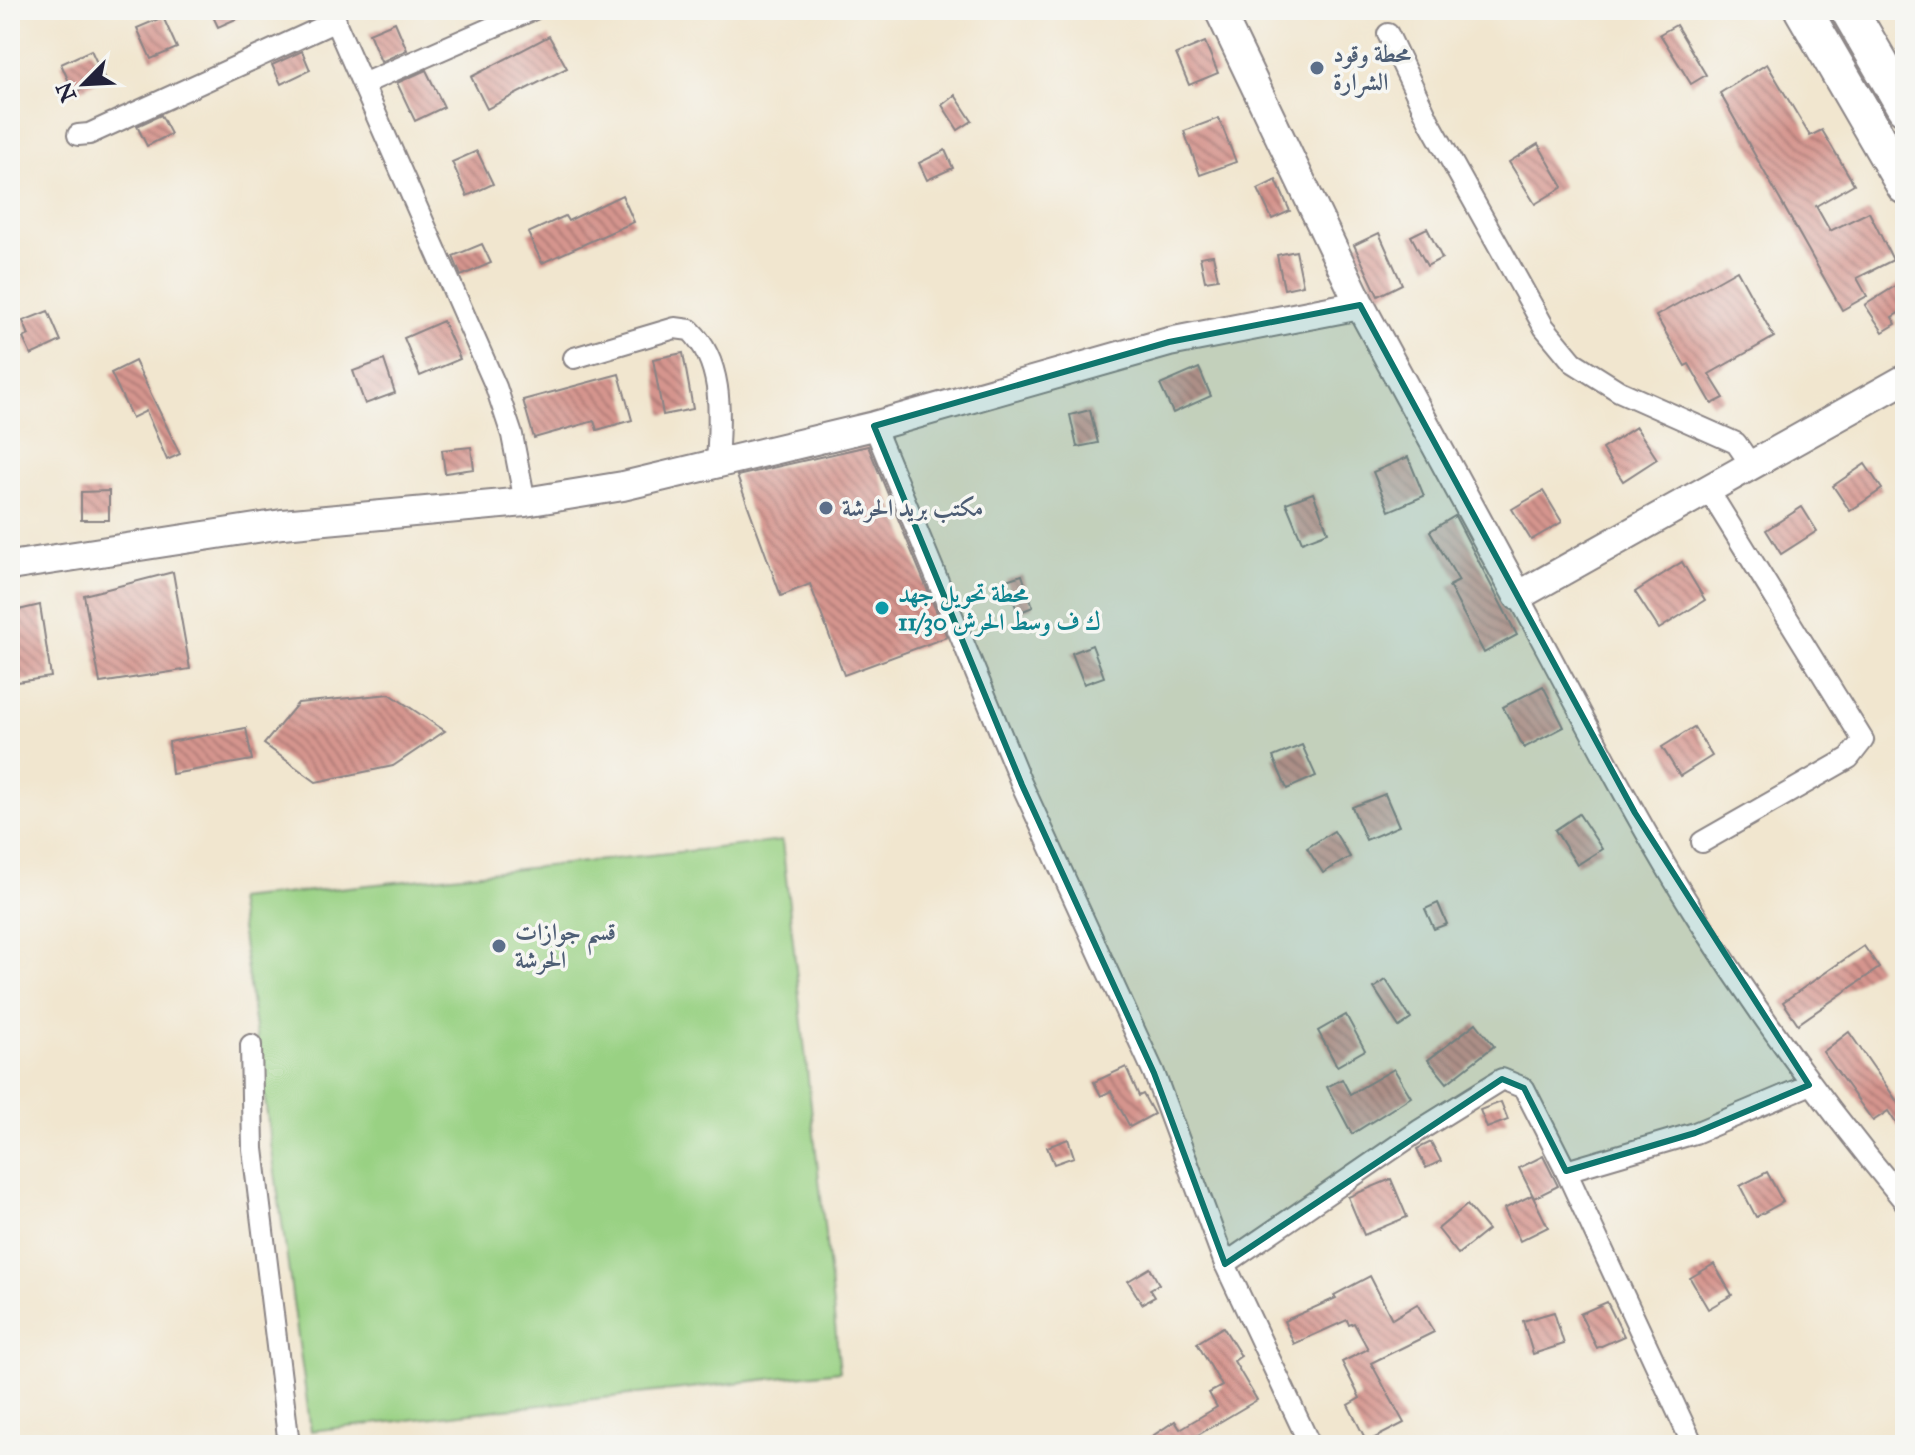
<svg xmlns="http://www.w3.org/2000/svg" width="1915" height="1455" viewBox="0 0 1915 1455" font-family="'IM FELL Great Primer',Amiri,serif">
  <style>
    .garden { fill: #99d183; stroke: #5e7a5f; stroke-width: 2 }
    .building { fill: url(#building-back-hatch) }
    .lines { fill: none; stroke-linecap: round; stroke-linejoin: round }
    .street-casing { stroke: #8a8485; stroke-width: 24 }
    .secondary-casing { stroke: #8a8485; stroke-width: 32 }
    .highway-casing { stroke: #8a8485; stroke-width: 40 }
    .street { stroke: #fff; stroke-width: 20 }
    .secondary { stroke: #fff; stroke-width: 28 }
    .highway { stroke: #fff; stroke-width: 36 }
    .marked { fill: #0f766e; fill-opacity: 0.2; stroke: #0f766e; stroke-width: 6; stroke-linejoin: round }
    .service-dot { fill: #5c6f8a; stroke: #f6f6f2; stroke-width: 3 }
    .culture-dot { fill: #0f9aa8; stroke: #f6f6f2; stroke-width: 3 }
    .labels { text-anchor: middle; stroke-width: 7; stroke-linejoin: round; paint-order: stroke }
    .service-label { font-size: 24px; font-weight: bold; fill: #4e5e75; stroke: #f6f6f2; text-anchor: start }
    .culture-label { font-size: 24px; font-weight: bold; fill: #0d838f; stroke: #f6f6f2; text-anchor: start }
  </style>
  <defs>
    <pattern id="building-back-hatch" width="6" height="6" patternUnits="userSpaceOnUse" patternTransform="scale(2)"><rect width="6" height="6" fill="#d5958e"/><path d="M-1 5l2 2M0 0l6 6M5-1l2 2" fill="none" stroke="#ac7975"/></pattern>
  </defs>
  <rect width="100%" height="100%" fill="#f6f6f2"/>
  <filter id="ink" filterUnits="userSpaceOnUse"><feTurbulence type="fractalNoise" baseFrequency=".0125" numOctaves="2"/><feDisplacementMap in="SourceGraphic" scale="16" xChannelSelector="R" yChannelSelector="G"/><feConvolveMatrix kernelMatrix="1 2 1 2 8 2 1 2 1" color-interpolation-filters="sRGB"/></filter>
  <filter id="wash" filterUnits="userSpaceOnUse"><feTurbulence type="fractalNoise" baseFrequency=".006" numOctaves="4" result="noise"/><feDisplacementMap in="SourceGraphic" scale="32" xChannelSelector="R" yChannelSelector="G"/><feGaussianBlur stdDeviation="1.8" result="paint"/><feColorMatrix in="noise" values="0 0 0 0 0 0 0 0 0 0 0 0 0 0 0 0 0 1.4 0 .05"/><feComposite in="paint" operator="in"/></filter>
  <g filter="url(#wash)">
    <rect width="100%" height="100%" fill="#f1e6cf"/>
    <path class="garden" d="M 782,841 L 840,1371 L 311,1431 L 237,899 Z"/>
    <g id="blocks">
      <g class="building">
        <path d="M 210,10 L 256,10 L 218,27 Z"/>
        <path d="M 163,17 L 177,48 L 151,59 L 137,28 Z"/>
        <path d="M 395,22 L 407,50 L 381,62 L 369,33 Z"/>
        <path d="M 1676,25 L 1706,75 L 1691,84 L 1660,34 Z"/>
        <path d="M 549,36 L 567,68 L 487,109 L 471,77 Z"/>
        <path d="M 1205,42 L 1218,73 L 1189,85 L 1176,54 Z"/>
        <path d="M 91,50 L 104,78 L 74,93 L 61,64 Z"/>
        <path d="M 302,51 L 310,70 L 281,84 L 272,65 Z"/>
        <path d="M 1767,64 L 1810,136 L 1822,130 L 1854,184 L 1816,206 L 1830,231 L 1869,212 L 1893,260 L 1857,278 L 1867,296 L 1842,310 L 1720,93 Z"/>
        <path d="M 426,70 L 444,107 L 415,121 L 397,83 Z"/>
        <path d="M 955,95 L 972,121 L 958,130 L 942,105 Z"/>
        <path d="M 161,115 L 171,134 L 147,146 L 137,126 Z"/>
        <path d="M 1219,118 L 1236,162 L 1200,175 L 1184,131 Z"/>
        <path d="M 1538,144 L 1563,187 L 1535,204 L 1509,162 Z"/>
        <path d="M 945,150 L 953,168 L 927,180 L 919,163 Z"/>
        <path d="M 477,151 L 493,184 L 467,196 L 452,162 Z"/>
        <path d="M 1276,180 L 1290,211 L 1272,219 L 1258,189 Z"/>
        <path d="M 622,195 L 634,222 L 542,263 L 528,233 L 565,216 L 568,221 Z"/>
        <path d="M 1427,228 L 1442,258 L 1427,266 L 1411,236 Z"/>
        <path d="M 1379,233 L 1402,284 L 1378,296 L 1354,245 Z"/>
        <path d="M 482,244 L 491,263 L 461,276 L 453,256 Z"/>
        <path d="M 1296,251 L 1303,285 L 1284,289 L 1277,255 Z"/>
        <path d="M 1213,255 L 1218,279 L 1205,281 L 1200,257 Z"/>
        <path d="M 1737,270 L 1774,337 L 1709,374 L 1724,398 L 1712,404 L 1689,364 L 1685,366 L 1656,316 Z"/>
        <path d="M 1905,280 L 1905,309 L 1892,317 L 1896,324 L 1883,332 L 1865,305 Z"/>
        <path d="M 48,311 L 61,341 L 31,355 L 23,338 L 29,335 L 23,321 Z"/>
        <path d="M 443,321 L 460,359 L 420,376 L 404,338 Z"/>
        <path d="M 683,353 L 693,409 L 663,415 L 653,359 Z"/>
        <path d="M 384,360 L 395,393 L 365,404 L 353,371 Z"/>
        <path d="M 135,361 L 180,454 L 167,460 L 146,411 L 132,418 L 111,373 Z"/>
        <path d="M 1199,368 L 1211,396 L 1173,413 L 1160,385 Z"/>
        <path d="M 619,374 L 632,420 L 597,430 L 594,421 L 534,438 L 523,400 Z"/>
        <path d="M 1090,410 L 1098,443 L 1077,447 L 1070,415 Z"/>
        <path d="M 1636,427 L 1657,459 L 1623,481 L 1602,449 Z"/>
        <path d="M 868,446 L 947,637 L 844,675 L 810,584 L 781,596 L 737,476 Z"/>
        <path d="M 471,447 L 474,469 L 445,473 L 442,450 Z"/>
        <path d="M 1408,457 L 1424,496 L 1389,511 L 1373,472 Z"/>
        <path d="M 1865,464 L 1882,489 L 1850,511 L 1833,486 Z"/>
        <path d="M 109,491 L 109,520 L 81,520 L 81,492 Z"/>
        <path d="M 1543,491 L 1562,522 L 1531,540 L 1512,509 Z"/>
        <path d="M 1313,493 L 1328,532 L 1302,542 L 1286,503 Z"/>
        <path d="M 1802,507 L 1817,531 L 1781,554 L 1766,530 Z"/>
        <path d="M 1455,516 L 1517,635 L 1484,653 L 1449,586 L 1459,581 L 1430,531 Z"/>
        <path d="M 1682,562 L 1705,600 L 1659,629 L 1635,592 Z"/>
        <path d="M 173,572 L 190,669 L 100,683 L 84,595 Z"/>
        <path d="M 1022,575 L 1033,607 L 1018,613 L 1006,580 Z"/>
        <path d="M 40,605 L 51,677 L 10,683 L 10,630 L 14,630 L 10,612 Z"/>
        <path d="M 1092,645 L 1104,677 L 1084,684 L 1072,653 Z"/>
        <path d="M 1543,686 L 1564,727 L 1524,748 L 1503,707 Z"/>
        <path d="M 390,694 L 445,731 L 393,766 L 316,782 L 264,744 L 298,703 Z"/>
        <path d="M 1694,727 L 1712,756 L 1680,776 L 1662,747 Z"/>
        <path d="M 246,728 L 252,760 L 172,774 L 169,742 Z"/>
        <path d="M 1302,745 L 1316,776 L 1287,789 L 1273,757 Z"/>
        <path d="M 1385,794 L 1399,826 L 1366,840 L 1352,807 Z"/>
        <path d="M 1579,814 L 1602,849 L 1577,865 L 1555,830 Z"/>
        <path d="M 1334,831 L 1350,857 L 1323,873 L 1307,848 Z"/>
        <path d="M 1438,903 L 1447,924 L 1434,929 L 1425,909 Z"/>
        <path d="M 1864,946 L 1879,968 L 1798,1024 L 1783,1002 Z"/>
        <path d="M 1386,980 L 1411,1019 L 1399,1027 L 1374,988 Z"/>
        <path d="M 1346,1015 L 1365,1050 L 1337,1066 L 1318,1031 Z"/>
        <path d="M 1476,1023 L 1494,1046 L 1447,1083 L 1428,1060 Z"/>
        <path d="M 1849,1032 L 1905,1113 L 1905,1137 L 1888,1111 L 1873,1121 L 1823,1052 Z"/>
        <path d="M 1126,1067 L 1139,1096 L 1143,1094 L 1154,1114 L 1130,1127 L 1111,1091 L 1101,1096 L 1094,1082 Z"/>
        <path d="M 1394,1069 L 1411,1097 L 1352,1134 L 1327,1087 L 1342,1079 L 1350,1094 Z"/>
        <path d="M 1501,1102 L 1508,1120 L 1487,1128 L 1480,1110 Z"/>
        <path d="M 1068,1139 L 1074,1157 L 1054,1164 L 1047,1147 Z"/>
        <path d="M 1431,1142 L 1441,1161 L 1426,1168 L 1417,1149 Z"/>
        <path d="M 1543,1156 L 1558,1186 L 1534,1198 L 1519,1168 Z"/>
        <path d="M 1767,1172 L 1783,1202 L 1756,1217 L 1740,1186 Z"/>
        <path d="M 1391,1179 L 1407,1217 L 1364,1235 L 1348,1197 Z"/>
        <path d="M 1532,1195 L 1548,1227 L 1520,1241 L 1504,1209 Z"/>
        <path d="M 1467,1205 L 1488,1230 L 1458,1254 L 1438,1229 Z"/>
        <path d="M 1714,1264 L 1732,1295 L 1708,1309 L 1690,1278 Z"/>
        <path d="M 1150,1268 L 1159,1284 L 1150,1289 L 1155,1297 L 1142,1304 L 1128,1281 Z"/>
        <path d="M 1370,1276 L 1392,1319 L 1417,1304 L 1434,1332 L 1371,1363 L 1404,1423 L 1367,1442 L 1348,1405 L 1360,1398 L 1342,1362 L 1368,1349 L 1354,1323 L 1349,1325 L 1347,1320 L 1294,1344 L 1284,1321 L 1336,1298 L 1334,1295 Z"/>
        <path d="M 1607,1302 L 1624,1336 L 1597,1348 L 1580,1314 Z"/>
        <path d="M 1554,1312 L 1564,1344 L 1533,1354 L 1523,1321 Z"/>
        <path d="M 1223,1327 L 1241,1356 L 1234,1361 L 1257,1400 L 1181,1445 L 1139,1445 L 1175,1421 L 1180,1429 L 1217,1407 L 1209,1393 L 1222,1386 L 1197,1343 Z"/>
      </g>
    </g>
  </g>
  <g filter="url(#ink)">
    <use href="#blocks" fill-opacity="0" stroke="#8a8485" stroke-width="2"/>
    <g class="lines">
      <g class="street-casing">
        <g id="street">
          <path d="M 330,10 L 496,387 L 512,435 L 525,502"/>
          <path d="M 1388,34 L 1429,121 L 1544,327 L 1573,362 L 1619,391 L 1736,443 L 1752,466"/>
          <path d="M 365,83 L 532,10"/>
          <path d="M 78,135 L 89,134 L 336,21"/>
          <path d="M 574,358 L 675,328 L 690,330 C 726,365 719,419 717,465"/>
          <path d="M 874,426 L 1022,785 L 1154,1073 L 1225,1264 L 1310,1445"/>
          <path d="M 1518,596 C 1577,704 1632,815 1698,919 C 1761,1018 1830,1112 1905,1202"/>
          <path d="M 1702,842 L 1849,758 L 1863,740 L 1709,491"/>
          <path d="M 251,1045 L 253,1149 L 289,1445"/>
          <path d="M 1225,1264 L 1420,1130 L 1502,1079 L 1524,1088 L 1566,1171"/>
          <path d="M 1693,1445 L 1566,1171 L 1695,1133 L 1809,1085"/>
        </g>
      </g>
      <g class="secondary-casing">
        <g id="secondary">
          <path d="M 1219,10 L 1360,305 L 1518,596 L 1905,379"/>
          <path d="M 10,566 L 282,524 L 525,502 L 623,486 L 874,426 L 1169,342 L 1360,305"/>
        </g>
      </g>
      <g class="highway-casing">
        <g id="highway">
          <path d="M 1803,10 L 1905,186"/>
          <path d="M 1849,10 L 1905,107"/>
        </g>
      </g>
      <use href="#street" class="street"/>
      <use href="#secondary" class="secondary"/>
      <use href="#highway" class="highway"/>
    </g>
  </g>
  <path class="marked" d="M 1360,305 L 1635,813 L 1809,1085 L 1695,1133 L 1566,1171 L 1524,1088 L 1502,1079 L 1225,1264 L 1154,1073 L 1022,785 L 874,426 L 1169,342 Z"/>
  <g class="service-dot">
    <circle cx="1317" cy="68" r="8"/>
    <circle cx="826" cy="508" r="8"/>
    <circle cx="499" cy="946" r="8"/>
  </g>
  <circle class="culture-dot" cx="882" cy="608" r="8"/>
  <g class="labels">
    <g class="service-label">
      <text x="1333" y="62">محطة وقود<tspan x="1333" dy="28">الشرارة</tspan></text>
      <text x="842" y="516">مكتب بريد الحرشة</text>
      <text x="515" y="940">قسم جوازات<tspan x="515" dy="28">الحرشة</tspan></text>
    </g>
    <g class="culture-label">
      <text x="898" y="602">محطة تحويل جهد<tspan x="898" dy="28">11/30 ك ف وسط الحرش</tspan></text>
    </g>
  </g>
  <rect width="1915" height="1455" fill="none" stroke="#f6f6f2" stroke-width="40"/>
  <g transform="translate(84 84) rotate(246)" stroke="#f6f6f2" stroke-width="6" paint-order="stroke">
  <path d="M0-6L14 30L0 20L-14 30Z" fill="#22223b"/>
  <text y="-12" font-size="22" font-weight="bold" text-anchor="middle" fill="#22223b">N</text>
  </g>
</svg>
